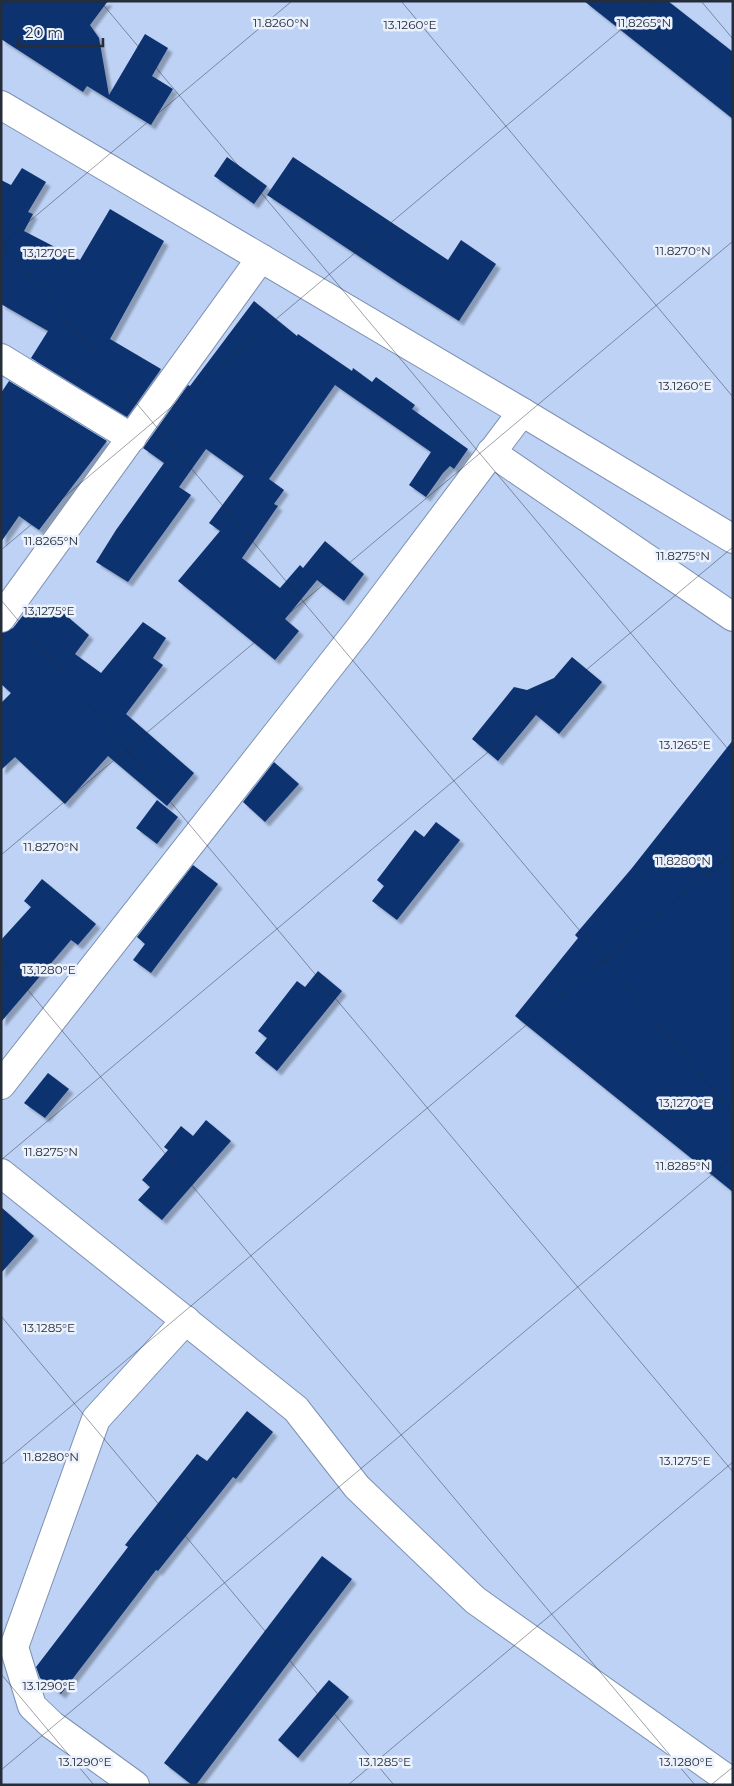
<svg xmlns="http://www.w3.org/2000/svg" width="734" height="1786" viewBox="0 0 734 1786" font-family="Montserrat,sans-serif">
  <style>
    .building { fill: #0e3170; filter: url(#shadow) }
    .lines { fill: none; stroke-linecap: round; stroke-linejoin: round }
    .minor-casing { stroke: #7e91b2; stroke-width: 30 }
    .minor { stroke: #fff; stroke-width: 28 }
    .ticks { fill: none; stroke: #252d3a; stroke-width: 1; stroke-opacity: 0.45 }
    .ticks-label { font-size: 12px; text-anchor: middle; fill: #252d3a; stroke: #ecf2fd; stroke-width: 5; stroke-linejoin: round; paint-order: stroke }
  </style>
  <defs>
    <filter id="shadow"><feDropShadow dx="4.5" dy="4.5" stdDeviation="1" flood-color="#0004"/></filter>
  </defs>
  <rect width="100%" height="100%" fill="#bdd2f5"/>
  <g class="building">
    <path d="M 1,1 L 108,1 L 90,25 L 99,38 L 109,95 L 145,34 L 168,48 L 152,76 L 173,89 L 151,125 L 87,86 L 83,92 L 1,39 Z"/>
    <path d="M 584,1 L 668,1 L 733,52 L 733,119 Z"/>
    <path d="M 227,157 L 267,186 L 254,204 L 214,176 Z"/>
    <path d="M 293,157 L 448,260 L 461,240 L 496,264 L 459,321 L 399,283 L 267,195 Z"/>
    <path d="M 22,168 L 46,182 L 28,212 L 33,214 L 24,231 L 80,260 L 110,209 L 164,241 L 110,339 L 161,369 L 127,417 L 31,358 L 48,331 L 1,304 L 1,180 L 11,185 Z"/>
    <path d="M 254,301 L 297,336 L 298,334 L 352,371 L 353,368 L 372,382 L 376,377 L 415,405 L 412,409 L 468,449 L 454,469 L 450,466 L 443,473 L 426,497 L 409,485 L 431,452 L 335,385 L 269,479 L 284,490 L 274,504 L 278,506 L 242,558 L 280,588 L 300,565 L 303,568 L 325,541 L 364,574 L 344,601 L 317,580 L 285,619 L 299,631 L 275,660 L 178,581 L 220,531 L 209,523 L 244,476 L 206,449 L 179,487 L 191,495 L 128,582 L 96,562 L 116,530 L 164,463 L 143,448 L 188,385 L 190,386 Z"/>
    <path d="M 9,381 L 107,441 L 39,530 L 19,516 L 1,542 L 1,393 Z"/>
    <path d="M 32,604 L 46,617 L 55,606 L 89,635 L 75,654 L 101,673 L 143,622 L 166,638 L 153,658 L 163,665 L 126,714 L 194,773 L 167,806 L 108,756 L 65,804 L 15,757 L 1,770 L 1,703 L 11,693 L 1,684 L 1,633 L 13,628 Z"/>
    <path d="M 572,657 L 602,682 L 559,734 L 536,715 L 498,761 L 472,739 L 514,687 L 527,690 L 554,678 Z"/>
    <path d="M 733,740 L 733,1192 L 515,1016 L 578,938 L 575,935 L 632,868 Z"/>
    <path d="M 274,762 L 299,784 L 265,822 L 243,802 Z"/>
    <path d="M 157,800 L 178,817 L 157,844 L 136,828 Z"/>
    <path d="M 436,822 L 460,840 L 397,920 L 372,901 L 384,886 L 377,880 L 415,830 L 424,837 Z"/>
    <path d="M 193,865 L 218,884 L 151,973 L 133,960 L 145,944 L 137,937 Z"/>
    <path d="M 42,879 L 96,924 L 78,945 L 71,940 L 1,1022 L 1,940 L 31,907 L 24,901 Z"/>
    <path d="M 318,971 L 342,991 L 277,1071 L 255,1053 L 267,1038 L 258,1031 L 297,981 L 305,987 Z"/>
    <path d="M 48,1073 L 69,1089 L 45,1118 L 24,1103 Z"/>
    <path d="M 206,1120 L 231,1141 L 162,1220 L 138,1200 L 150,1187 L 142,1180 L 168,1150 L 164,1147 L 181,1126 L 193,1136 Z"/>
    <path d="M 1,1207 L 34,1236 L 1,1273 Z"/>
    <path d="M 247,1411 L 273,1432 L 236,1479 L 233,1477 L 158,1571 L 156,1570 L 61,1694 L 40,1678 L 36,1667 L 128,1547 L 125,1545 L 197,1454 L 207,1461 Z"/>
    <path d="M 322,1556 L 352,1579 L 196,1785 L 192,1785 L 164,1763 Z"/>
    <path d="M 329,1680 L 349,1697 L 298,1758 L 278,1740 Z"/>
  </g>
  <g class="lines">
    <g class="minor-casing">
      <g id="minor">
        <path d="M 1,105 L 522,412 L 733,539"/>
        <path d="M 1,358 L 132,438"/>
        <path d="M 491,452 L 733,617"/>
        <path d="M 1,618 L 261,258"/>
        <path d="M 1,1085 L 359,629 L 522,412"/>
        <path d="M 1,1173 L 296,1409 L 357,1487 L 475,1600 L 733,1783"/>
        <path d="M 135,1785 L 52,1725 L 32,1706 L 14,1647 L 96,1419 L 186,1320"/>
      </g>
    </g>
    <use href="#minor" class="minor"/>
  </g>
  <path class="ticks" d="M 100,1 L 733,755M 401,1 L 733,397M 701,1 L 733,39M 1,242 L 733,1113M 1,245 L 292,1M 1,550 L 655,1M 1,600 L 733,1472M 1,855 L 733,241M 1,958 L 695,1785M 1,1160 L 733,547M 1,1316 L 394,1785M 1,1465 L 733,852M 1,1674 L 94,1785M 1,1770 L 733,1157M 348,1785 L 733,1462M 711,1785 L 733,1767"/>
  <g class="ticks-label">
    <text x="281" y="27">11.8260°N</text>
    <text x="644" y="27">11.8265°N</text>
    <text x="410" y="29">13.1260°E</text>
    <text x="683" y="255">11.8270°N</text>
    <text x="49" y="257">13.1270°E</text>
    <text x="685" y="390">13.1260°E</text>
    <text x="51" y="545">11.8265°N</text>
    <text x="683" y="560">11.8275°N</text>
    <text x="49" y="615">13.1275°E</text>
    <text x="685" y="749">13.1265°E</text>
    <text x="51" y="851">11.8270°N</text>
    <text x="683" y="865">11.8280°N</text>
    <text x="49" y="974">13.1280°E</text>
    <text x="685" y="1107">13.1270°E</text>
    <text x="51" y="1156">11.8275°N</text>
    <text x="683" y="1170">11.8285°N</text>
    <text x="49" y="1332">13.1285°E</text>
    <text x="51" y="1461">11.8280°N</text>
    <text x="685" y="1465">13.1275°E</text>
    <text x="49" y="1690">13.1290°E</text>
    <text x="85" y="1766">13.1290°E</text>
    <text x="385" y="1766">13.1285°E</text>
    <text x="686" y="1766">13.1280°E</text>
  </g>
  <rect width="734" height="1786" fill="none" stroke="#252d3a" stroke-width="5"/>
  <path d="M18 38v8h85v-8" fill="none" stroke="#252d3a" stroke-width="2.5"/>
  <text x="25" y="38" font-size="15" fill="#252d3a" stroke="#ecf2fd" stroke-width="4" paint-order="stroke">20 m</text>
</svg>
